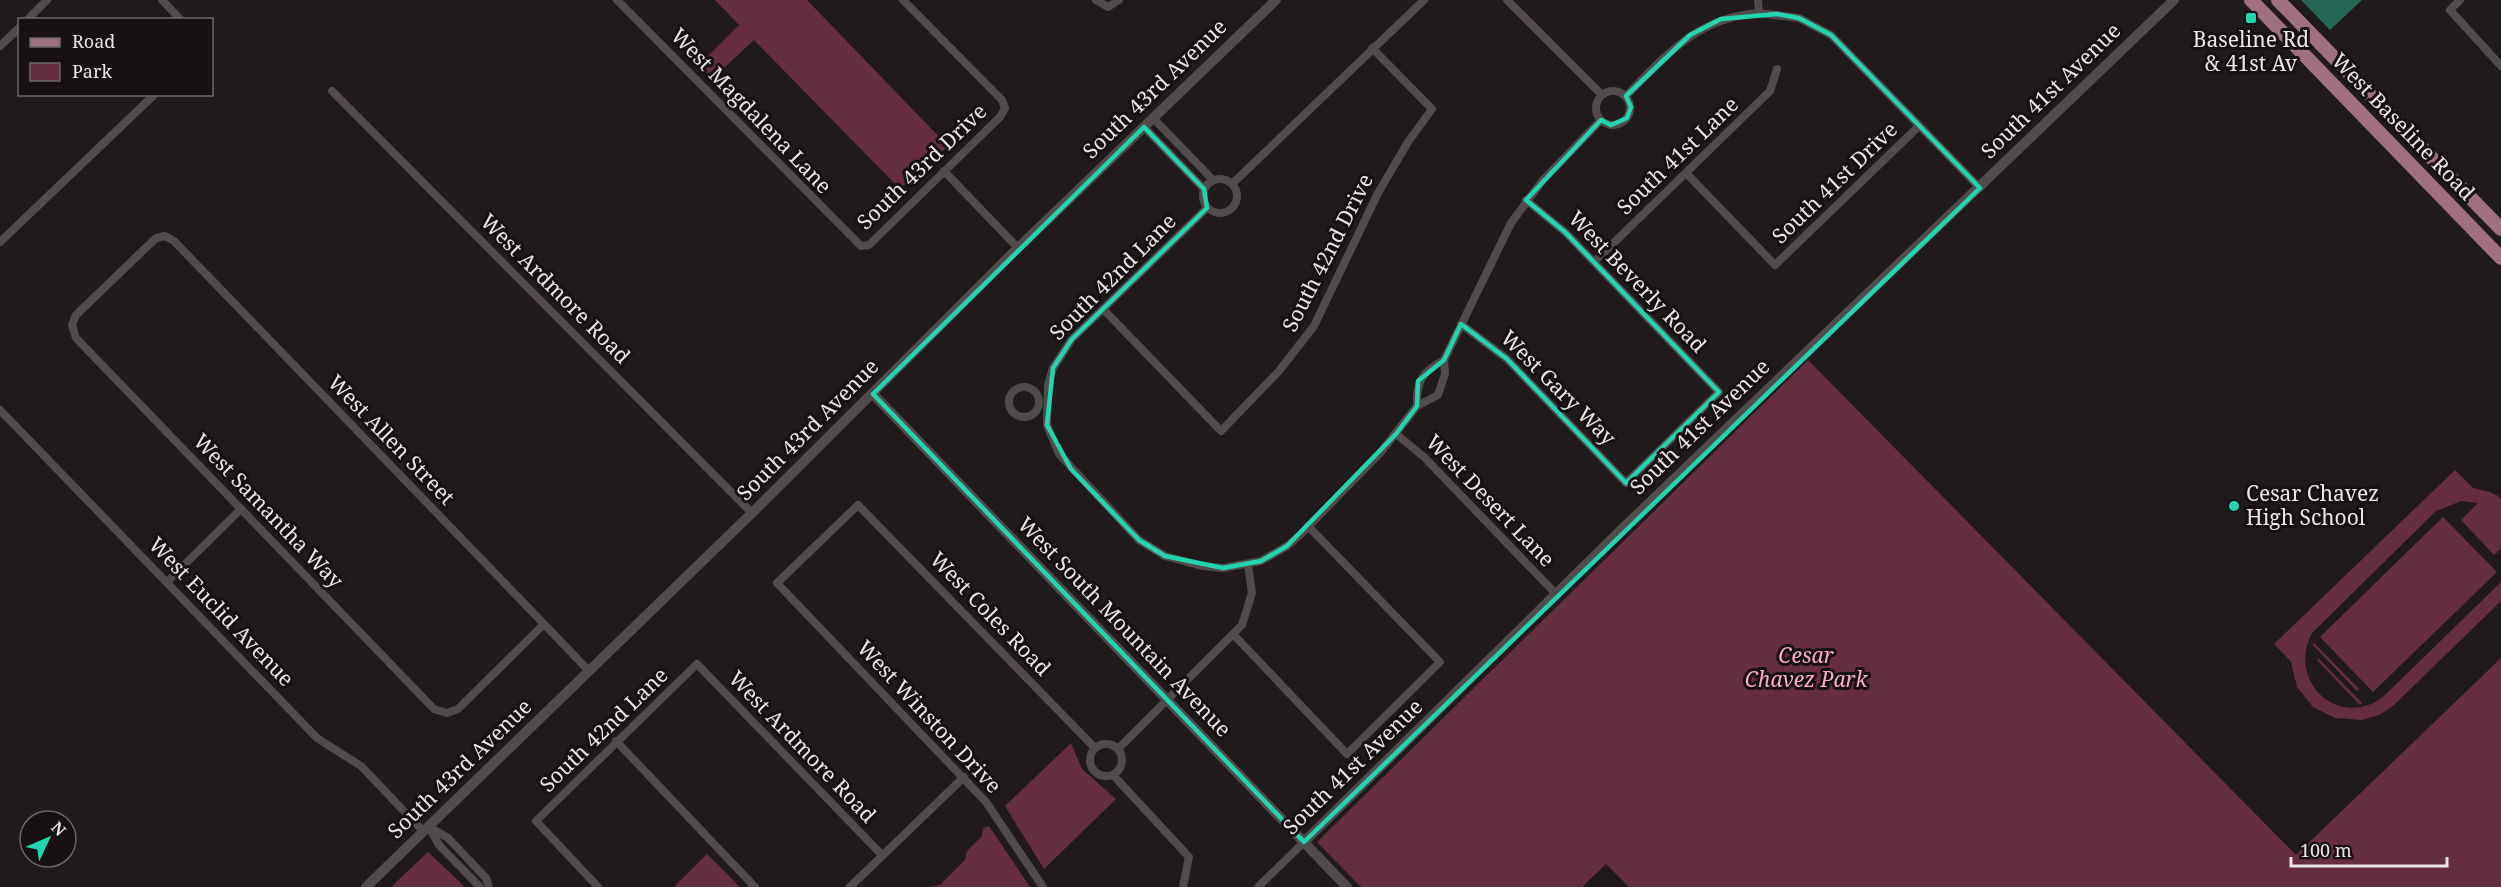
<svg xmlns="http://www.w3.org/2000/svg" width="2501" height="887" viewBox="0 0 2501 887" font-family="'Noto Serif',serif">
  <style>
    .green { fill: #642d40 }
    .water { fill: #246655 }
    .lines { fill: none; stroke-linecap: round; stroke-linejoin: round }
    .minor { stroke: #524b4c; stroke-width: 8 }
    .tertiary { stroke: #524b4c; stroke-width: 10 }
    .primary { stroke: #9f707e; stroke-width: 14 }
    .marked { fill: none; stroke: #23d5af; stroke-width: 4.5; stroke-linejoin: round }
    .poi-dot { fill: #23d5af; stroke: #171113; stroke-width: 2 }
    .labels { text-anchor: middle; stroke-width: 6; stroke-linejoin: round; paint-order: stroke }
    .poi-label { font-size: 21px; fill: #eae5e6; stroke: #171113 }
    .street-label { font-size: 21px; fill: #eae5e6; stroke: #171113 }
    .park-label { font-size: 21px; font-style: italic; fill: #fcadc3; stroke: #171113 }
  </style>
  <rect width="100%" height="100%" fill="#201a1c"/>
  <g class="green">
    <path d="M 715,0 L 807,0 L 948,146 L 900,189 L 754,40 L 712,79 L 698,66 L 739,25 Z"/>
    <path d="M 1808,360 L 2296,855 L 2501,658 L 2501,887 L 1629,887 L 1606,864 L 1582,887 L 1361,887 L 1317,842 Z"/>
    <path d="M 2455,470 L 2473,488 L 2490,492 L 2501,498 L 2501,548 L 2494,555 L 2461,520 L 2478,503 L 2461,501 L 2436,511 L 2312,633 C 2286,682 2340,731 2384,696 L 2501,582 L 2501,601 L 2393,706 L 2379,715 L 2362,720 L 2335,718 L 2313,707 L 2297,687 L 2291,662 L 2274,644 Z"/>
    <path d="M 2443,517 L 2497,572 L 2373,692 L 2320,637 Z"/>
    <path d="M 2314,643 L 2359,689 L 2357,691 L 2312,644 Z"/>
    <path d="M 2318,658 L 2362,703 L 2360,705 L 2317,660 Z"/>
    <path d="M 1071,743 L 1082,769 L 1116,799 L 1044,869 L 1005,806 Z"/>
    <path d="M 989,826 L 1030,887 L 930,887 L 940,885 L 965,860 L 967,851 L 982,836 L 983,828 Z"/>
    <path d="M 428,852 L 465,887 L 391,887 Z"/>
    <path d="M 707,854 L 740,887 L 674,887 Z"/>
  </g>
  <path class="water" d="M 2301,0 L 2362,0 L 2330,30 Z"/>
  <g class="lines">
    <g class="minor">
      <path d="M 162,0 L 181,20"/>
      <path d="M 617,0 L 861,246 L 869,245 L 1000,117 L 1005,108 L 1002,100 L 903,0"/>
      <path d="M 1096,0 L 1108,7 L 1119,0"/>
      <path d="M 1507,0 L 1602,95"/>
      <path d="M 1758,0 L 1759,13 L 1799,18 L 1831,35 L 1980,188"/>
      <path d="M 2460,0 L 2450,10 L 2501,66"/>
      <path d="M 27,20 L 47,0"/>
      <path d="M 0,46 L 20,27"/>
      <circle cx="1613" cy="108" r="17"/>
      <path d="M 332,91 L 752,513"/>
      <path d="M 1626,96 C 1666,55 1698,17 1759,13"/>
      <path d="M 1153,118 L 1213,180"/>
      <path d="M 1144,127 L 1204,189"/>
      <path d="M 944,171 L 1018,248"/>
      <path d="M 1686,173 L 1775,265 L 1919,126"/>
      <circle cx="1220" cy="196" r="17"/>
      <path d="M 1232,184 L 1424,0"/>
      <path d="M 1207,208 L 1072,339 L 1053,368 L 1048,385 L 1047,425 L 1059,454 L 1139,540 L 1165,556 L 1202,566 L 1223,568 L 1261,561 L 1287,546 L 1300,535 L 1380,453 L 1417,406 L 1438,395 L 1445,374 L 1444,360 L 1511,223 L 1543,180 L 1601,120"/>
      <path d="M 0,242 L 155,94"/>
      <path d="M 1594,262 L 1770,91 L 1777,69"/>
      <path d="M 1103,309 L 1221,431 L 1279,371 L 1314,326 L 1378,193 L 1408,142 L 1432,109 L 1372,48"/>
      <path d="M 1461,324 L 1507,359 L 1626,483 L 1719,392 L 1565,232 L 1526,200"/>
      <circle cx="1024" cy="402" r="15"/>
      <path d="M 1417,406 C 1416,381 1422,372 1444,360"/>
      <path d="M 0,410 L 317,738 L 361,766 L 423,831"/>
      <path d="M 1396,434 L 1424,457 L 1556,594"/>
      <path d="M 167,582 L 241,509"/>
      <path d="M 544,624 L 458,709 L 447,713 L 434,709 L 76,338 L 72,325 L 76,315 L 156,238 L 165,236 L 174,241 L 544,624 L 589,671"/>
      <path d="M 1233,634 L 1347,754 L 1440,662 L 1308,526"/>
      <path d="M 616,741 L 755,887"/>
      <circle cx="1106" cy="760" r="16"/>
      <path d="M 1118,749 L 1242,625 L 1252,593 L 1248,564"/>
      <path d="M 1113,775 L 1189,857 L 1183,887"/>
      <path d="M 429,827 L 448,838 L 486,878 L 489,887"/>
      <path d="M 429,827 L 439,845 L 480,887"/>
      <path d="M 598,887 L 536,821 L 697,664 L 882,855"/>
      <path d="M 850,887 L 964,777"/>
      <path d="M 1043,887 L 986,802 L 777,583 L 858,505 L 1095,748"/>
      <path d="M 1258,887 L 1304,842"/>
    </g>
    <g class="tertiary">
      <path d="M 873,394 L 1347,887"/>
      <path d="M 1304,842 L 1621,530 L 2174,0"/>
      <path d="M 366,887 L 752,513 L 1018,248 L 1276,0"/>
    </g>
    <g class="primary">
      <path d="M 2251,0 L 2501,258"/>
      <path d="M 2278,0 L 2501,229"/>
    </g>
  </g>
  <path class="marked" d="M 1777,14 L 1799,18 L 1831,35 L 1980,188 L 1304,842 L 873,394 L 1144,127 L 1204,189 L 1207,208 L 1072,339 L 1053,368 L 1047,425 L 1071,469 L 1139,540 L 1165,556 L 1223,568 L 1261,561 L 1287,546 L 1396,434 L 1417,406 L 1418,381 L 1444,360 L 1461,324 L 1507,359 L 1626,483 L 1719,392 L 1565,232 L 1526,200 L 1601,120 L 1611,125 L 1627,118 L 1631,107 L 1626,96 L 1690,35 L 1721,19 Z"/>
  <g class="poi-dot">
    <rect x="2245" y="12" width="12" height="12" rx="3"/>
    <circle cx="2234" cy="506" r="6"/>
  </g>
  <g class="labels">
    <g class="poi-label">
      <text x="2251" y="47">Baseline Rd<tspan x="2251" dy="24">&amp; 41st Av</tspan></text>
      <text x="2246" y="501" text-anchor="start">Cesar Chavez<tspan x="2246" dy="24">High School</tspan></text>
    </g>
    <g class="street-label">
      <text transform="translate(1155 89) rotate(-44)" y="7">South 43rd Avenue</text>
      <text transform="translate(2051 91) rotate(-44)" y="7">South 41st Avenue</text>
      <text transform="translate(751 111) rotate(46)" y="7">West Magdalena Lane</text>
      <text transform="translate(2403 127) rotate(46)" y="7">West Baseline Road</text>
      <text transform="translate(1678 156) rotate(-44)" y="7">South 41st Lane</text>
      <text transform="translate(922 167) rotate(-44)" y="7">South 43rd Drive</text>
      <text transform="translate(1835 183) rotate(-44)" y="7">South 41st Drive</text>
      <text transform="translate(1328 253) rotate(-63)" y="7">South 42nd Drive</text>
      <text transform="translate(1113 277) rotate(-45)" y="7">South 42nd Lane</text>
      <text transform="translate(1637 282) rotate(46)" y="7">West Beverly Road</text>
      <text transform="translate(555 289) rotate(45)" y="7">West Ardmore Road</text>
      <text transform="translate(1558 388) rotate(45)" y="7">West Gary Way</text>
      <text transform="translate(1700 427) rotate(-44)" y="7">South 41st Avenue</text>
      <text transform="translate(808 430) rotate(-45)" y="7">South 43rd Avenue</text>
      <text transform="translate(391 440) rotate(46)" y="7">West Allen Street</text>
      <text transform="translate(1490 501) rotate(46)" y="7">West Desert Lane</text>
      <text transform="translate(268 511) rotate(46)" y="7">West Samantha Way</text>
      <text transform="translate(221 612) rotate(46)" y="7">West Euclid Avenue</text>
      <text transform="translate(990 614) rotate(46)" y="7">West Coles Road</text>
      <text transform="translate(1124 627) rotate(46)" y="7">West South Mountain Avenue</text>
      <text transform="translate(929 717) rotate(47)" y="7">West Winston Drive</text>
      <text transform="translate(604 730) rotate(-44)" y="7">South 42nd Lane</text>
      <text transform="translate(802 747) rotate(46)" y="7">West Ardmore Road</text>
      <text transform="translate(1353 767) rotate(-44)" y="7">South 41st Avenue</text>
      <text transform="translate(460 769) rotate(-44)" y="7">South 43rd Avenue</text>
    </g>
    <g class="park-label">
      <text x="1806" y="663">Cesar<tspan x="1806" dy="24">Chavez Park</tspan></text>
    </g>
  </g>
  <rect x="18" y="18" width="195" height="78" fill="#171113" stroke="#6b6667" stroke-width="1.5"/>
  <rect x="30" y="38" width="30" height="9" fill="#9f707e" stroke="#6b6667" stroke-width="1.5"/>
  <text x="72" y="48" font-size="18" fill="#eae5e6">Road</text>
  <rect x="30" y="63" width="30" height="18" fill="#642d40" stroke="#6b6667" stroke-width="1.5"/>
  <text x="72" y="78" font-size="18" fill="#eae5e6">Park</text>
  <g transform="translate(48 839) rotate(46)"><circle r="28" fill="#171113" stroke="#6b6667" stroke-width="1.5"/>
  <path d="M0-4.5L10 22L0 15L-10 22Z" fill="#23d5af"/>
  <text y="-9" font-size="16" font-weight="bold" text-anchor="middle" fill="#eae5e6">N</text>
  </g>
  <path d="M2291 857v9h156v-9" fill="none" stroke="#eae5e6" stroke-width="3"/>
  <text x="2300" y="857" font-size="18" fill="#eae5e6" stroke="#171113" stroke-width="4.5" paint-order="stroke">100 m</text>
</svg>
